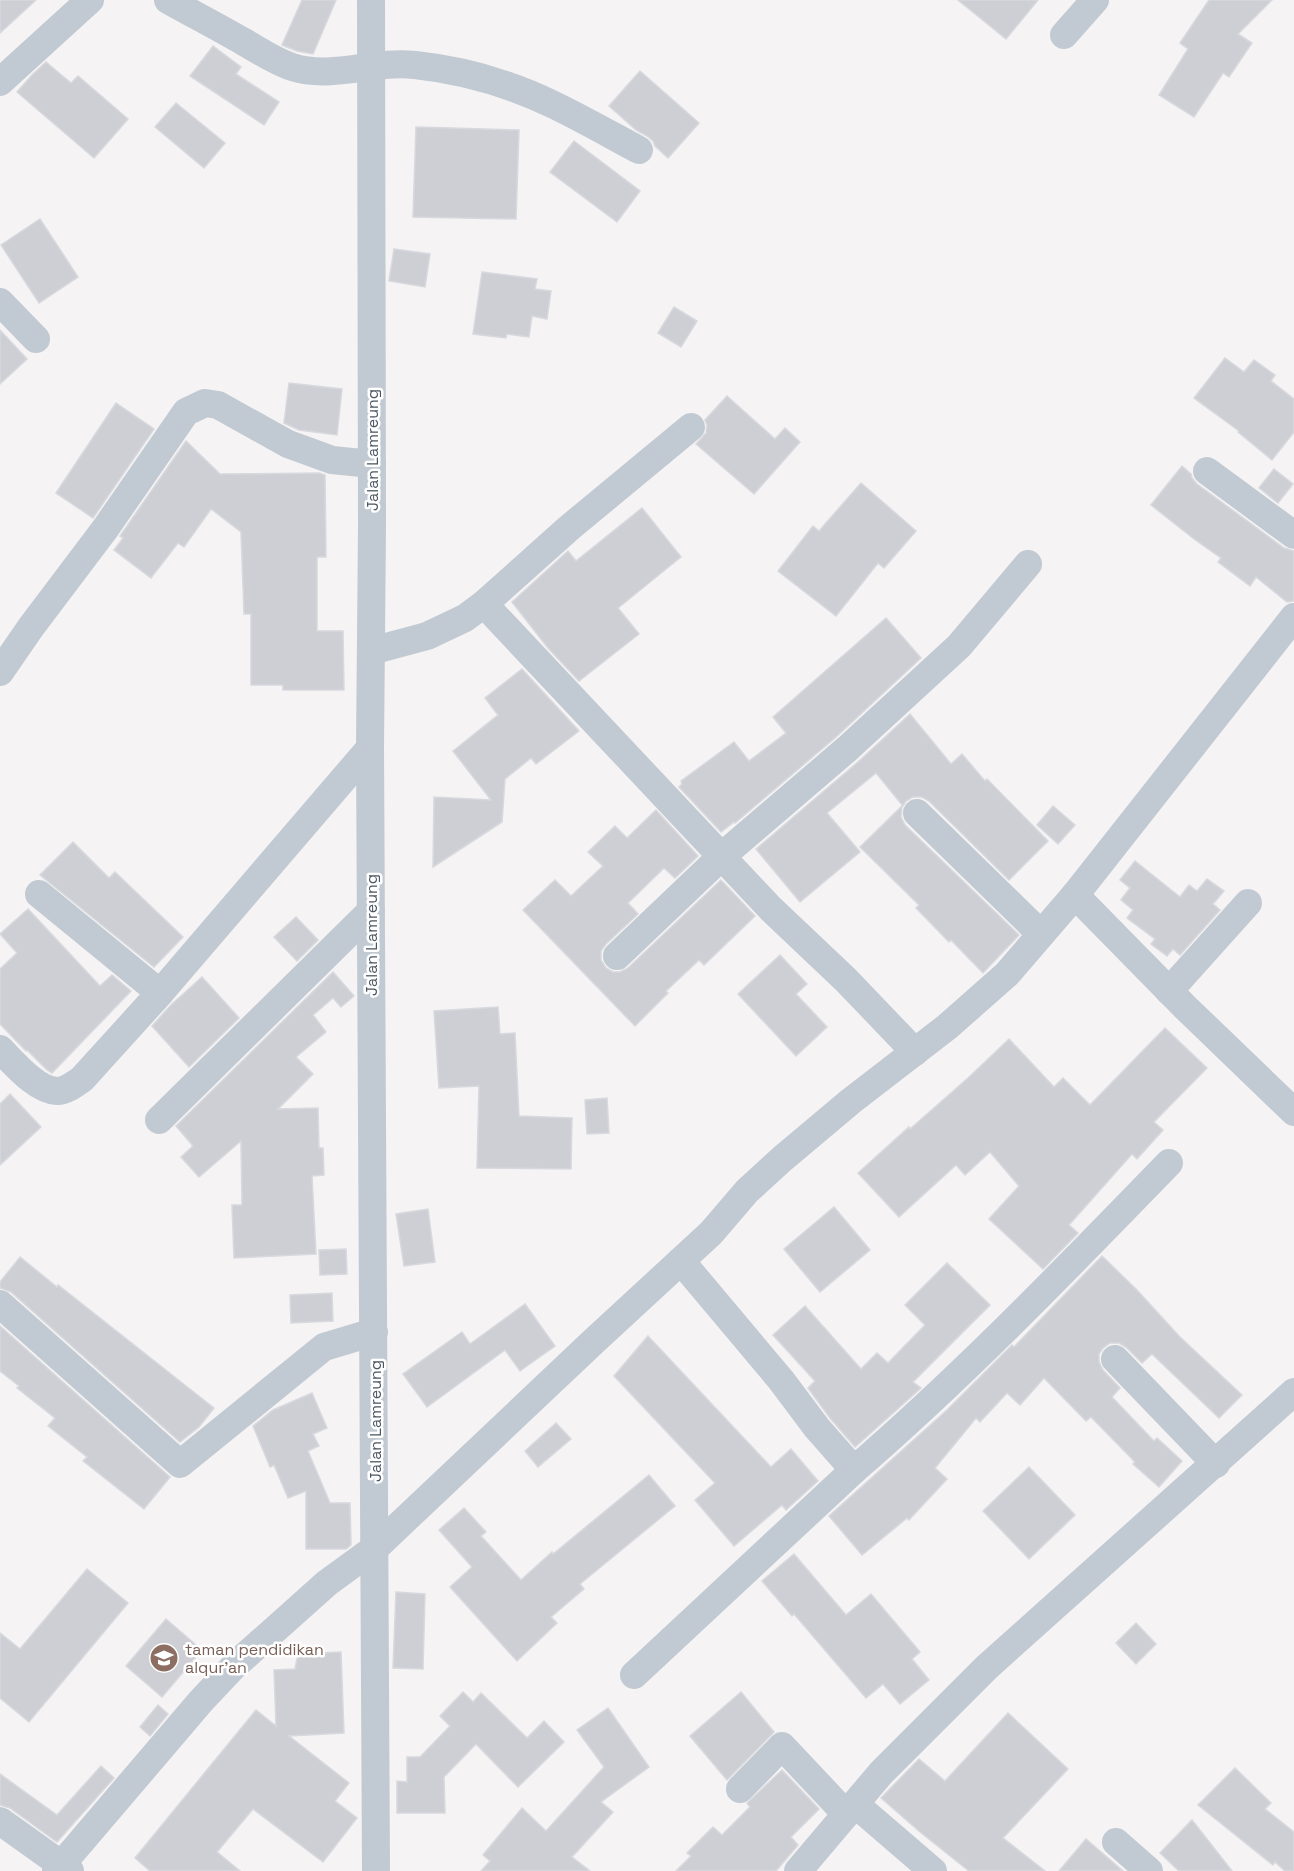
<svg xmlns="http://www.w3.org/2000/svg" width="1294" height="1871" viewBox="0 0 1294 1871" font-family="'Space Grotesk',sans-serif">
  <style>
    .building { fill: #cdcfd5; stroke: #d7d9de; stroke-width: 1.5 }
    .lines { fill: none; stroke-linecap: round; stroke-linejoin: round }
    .minor { stroke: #c1cad2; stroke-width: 28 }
    .labels { text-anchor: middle; stroke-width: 5; stroke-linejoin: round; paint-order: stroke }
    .street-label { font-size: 16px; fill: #4a5661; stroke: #fff }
    .education-label { font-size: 16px; fill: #785e54; stroke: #fff; text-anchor: start }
  </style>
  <rect width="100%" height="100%" fill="#f5f3f3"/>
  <g class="building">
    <path d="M 0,0 L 36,0 L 0,33 Z"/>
    <path d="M 302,0 L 336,0 L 313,54 L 297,51 L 282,45 Z"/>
    <path d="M 958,0 L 1038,0 L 1006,39 Z"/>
    <path d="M 1209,0 L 1272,0 L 1238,34 L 1252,43 L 1229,77 L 1223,73 L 1194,117 L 1159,95 L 1188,49 L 1180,43 Z"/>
    <path d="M 213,46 L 241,67 L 236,74 L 279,102 L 264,125 L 190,76 Z"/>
    <path d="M 46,62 L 71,83 L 78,76 L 128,119 L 94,158 L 17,92 L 32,75 Z"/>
    <path d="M 640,71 L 699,123 L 668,158 L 655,146 L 653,141 L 647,136 L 636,130 L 609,106 Z"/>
    <path d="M 176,103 L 225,143 L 204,168 L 155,127 Z"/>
    <path d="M 416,127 L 519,130 L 516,219 L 413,217 Z"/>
    <path d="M 574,141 L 640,191 L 617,222 L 550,172 Z"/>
    <path d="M 40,219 L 78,277 L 39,303 L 1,245 Z"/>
    <path d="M 394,249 L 430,254 L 425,287 L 389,281 Z"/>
    <path d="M 482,272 L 537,279 L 535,289 L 551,291 L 547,319 L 532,316 L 529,337 L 507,334 L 506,338 L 473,334 Z"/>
    <path d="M 674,307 L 697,321 L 681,347 L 658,333 Z"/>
    <path d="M 0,330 L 27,359 L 0,384 Z"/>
    <path d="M 1225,358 L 1244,372 L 1254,360 L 1275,375 L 1271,381 L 1294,399 L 1294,432 L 1272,460 L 1238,432 L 1239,431 L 1194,398 Z"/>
    <path d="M 289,383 L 342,389 L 337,435 L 299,430 L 284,423 Z"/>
    <path d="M 727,396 L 775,439 L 785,428 L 800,442 L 754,494 L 696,444 L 706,433 L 707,425 L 705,420 Z"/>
    <path d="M 116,403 L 154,429 L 93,518 L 56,493 Z"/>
    <path d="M 186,441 L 220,474 L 319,473 L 325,475 L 326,557 L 317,557 L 317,631 L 343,631 L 344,690 L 283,690 L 283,685 L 251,685 L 251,614 L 244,614 L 241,532 L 211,509 L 184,547 L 178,543 L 151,578 L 114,550 L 123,538 L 120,536 Z"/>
    <path d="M 1182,466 L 1191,474 L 1192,478 L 1197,484 L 1284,548 L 1294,551 L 1294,601 L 1287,602 L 1256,577 L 1250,586 L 1218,562 L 1221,558 L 1194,539 L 1151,505 Z"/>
    <path d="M 1274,469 L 1293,484 L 1278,503 L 1259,488 Z"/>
    <path d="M 861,483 L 916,531 L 884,568 L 878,563 L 836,616 L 778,571 L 813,526 L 819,531 Z"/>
    <path d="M 642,508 L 681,557 L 618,608 L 639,634 L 579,681 L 548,648 L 512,602 L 568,551 L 576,561 Z"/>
    <path d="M 886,618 L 921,658 L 836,737 L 735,823 L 734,822 L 721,832 L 679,787 L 682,784 L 681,781 L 734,742 L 749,761 L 786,733 L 773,717 Z"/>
    <path d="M 522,669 L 579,731 L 536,764 L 531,758 L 505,779 L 502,822 L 433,867 L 434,797 L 491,800 L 453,751 L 498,715 L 485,698 Z"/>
    <path d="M 910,714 L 951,764 L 962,754 L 985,781 L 987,779 L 1048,841 L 1009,880 L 929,801 L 922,797 L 913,797 L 906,801 L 903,806 L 876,773 L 827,813 L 860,852 L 800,902 L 756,849 L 858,762 Z"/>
    <path d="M 902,806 L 901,817 L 905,825 L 1019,935 L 983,973 L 951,940 L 949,942 L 916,908 L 919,905 L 860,847 Z"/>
    <path d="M 1053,806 L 1075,825 L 1058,844 L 1037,825 Z"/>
    <path d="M 656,810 L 698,856 L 675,878 L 664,868 L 628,903 L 638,914 L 606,944 L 601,951 L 601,960 L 606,968 L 613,972 L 620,972 L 628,968 L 721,880 L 755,916 L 704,965 L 699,960 L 666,991 L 668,993 L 635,1026 L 523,910 L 555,880 L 571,896 L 603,866 L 588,852 L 615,826 L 627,838 Z"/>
    <path d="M 73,842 L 109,878 L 115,872 L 183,937 L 154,967 L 40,875 Z"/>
    <path d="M 1135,861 L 1180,897 L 1189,885 L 1197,891 L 1207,879 L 1224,891 L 1213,904 L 1220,910 L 1180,955 L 1173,949 L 1167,956 L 1151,944 L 1155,939 L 1127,918 L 1133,910 L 1121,900 L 1130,888 L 1120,880 Z"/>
    <path d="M 28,909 L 100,986 L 112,975 L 131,991 L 52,1073 L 46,1069 L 27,1050 L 26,1051 L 0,1024 L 0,969 L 17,953 L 0,934 Z"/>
    <path d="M 296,917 L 318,940 L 297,961 L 274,937 Z"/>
    <path d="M 780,955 L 807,984 L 796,994 L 827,1027 L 796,1056 L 738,994 Z"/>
    <path d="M 333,972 L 354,996 L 341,1007 L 333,998 L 313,1015 L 326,1032 L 296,1057 L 313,1074 L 278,1109 L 318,1108 L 319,1148 L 323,1148 L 324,1175 L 312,1176 L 316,1254 L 234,1258 L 232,1205 L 242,1205 L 241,1141 L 199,1177 L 181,1157 L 193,1146 L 176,1126 Z"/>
    <path d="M 202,977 L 239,1018 L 189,1067 L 152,1026 L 171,1005 Z"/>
    <path d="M 498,1007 L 500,1034 L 515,1033 L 519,1116 L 572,1118 L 571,1169 L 477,1168 L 479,1086 L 439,1088 L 434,1011 Z"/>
    <path d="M 1165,1028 L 1207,1068 L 1154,1122 L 1163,1130 L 1137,1159 L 1132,1154 L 1069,1225 L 1078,1233 L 1043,1269 L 989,1219 L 1019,1186 L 990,1152 L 965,1175 L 956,1165 L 899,1217 L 858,1173 L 909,1127 L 910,1129 L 968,1078 L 1009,1039 L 1054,1087 L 1063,1078 L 1090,1105 Z"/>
    <path d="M 10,1094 L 41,1127 L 0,1165 L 0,1104 Z"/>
    <path d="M 607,1098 L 609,1133 L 587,1134 L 585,1100 Z"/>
    <path d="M 834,1207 L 870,1250 L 820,1292 L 784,1249 Z"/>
    <path d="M 428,1209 L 435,1262 L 404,1266 L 396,1214 Z"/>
    <path d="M 346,1249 L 347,1274 L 320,1275 L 319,1250 Z"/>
    <path d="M 1102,1256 L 1136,1289 L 1180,1337 L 1242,1395 L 1219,1418 L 1152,1354 L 1142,1363 L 1126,1347 L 1119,1343 L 1110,1343 L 1103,1348 L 1099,1354 L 1099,1362 L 1103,1370 L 1120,1388 L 1112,1397 L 1154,1441 L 1157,1438 L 1182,1461 L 1159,1487 L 1133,1464 L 1135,1462 L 1091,1417 L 1086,1421 L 1044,1378 L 1020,1405 L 1007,1393 L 980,1422 L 976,1418 L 935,1468 L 947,1479 L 909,1520 L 907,1518 L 862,1555 L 829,1516 L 947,1410 L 1012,1345 L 1014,1347 Z"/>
    <path d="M 20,1257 L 57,1287 L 58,1285 L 214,1408 L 199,1427 L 180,1442 L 11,1292 L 0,1288 L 0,1282 Z"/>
    <path d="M 947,1263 L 990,1305 L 913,1382 L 921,1388 L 855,1447 L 830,1418 L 808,1388 L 815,1381 L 773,1335 L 805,1306 L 861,1369 L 877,1353 L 888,1363 L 925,1325 L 905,1305 Z"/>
    <path d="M 332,1293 L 333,1321 L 291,1323 L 290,1295 Z"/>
    <path d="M 525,1304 L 555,1346 L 520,1371 L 505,1350 L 427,1407 L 403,1374 L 462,1332 L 470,1344 Z"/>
    <path d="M 0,1326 L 170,1477 L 144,1509 L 83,1461 L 87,1457 L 48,1426 L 55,1418 L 17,1388 L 19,1386 L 0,1371 Z"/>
    <path d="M 648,1336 L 771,1467 L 791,1449 L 818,1481 L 786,1510 L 782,1505 L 734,1546 L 695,1500 L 715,1483 L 614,1376 Z"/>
    <path d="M 312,1393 L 327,1428 L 313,1434 L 319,1446 L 308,1451 L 330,1503 L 350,1503 L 351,1545 L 346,1549 L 306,1549 L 306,1491 L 288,1498 L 274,1465 L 270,1467 L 253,1426 L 273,1410 Z"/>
    <path d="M 556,1423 L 571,1439 L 538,1467 L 525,1451 Z"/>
    <path d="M 1029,1467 L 1075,1515 L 1029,1559 L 983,1511 Z"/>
    <path d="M 649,1475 L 675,1506 L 580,1584 L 584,1589 L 551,1617 L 557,1623 L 517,1661 L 450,1587 L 472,1567 L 439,1530 L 464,1508 L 486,1532 L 481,1536 L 521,1580 L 552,1552 L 553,1554 Z"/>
    <path d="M 794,1554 L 846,1615 L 871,1594 L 920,1652 L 912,1659 L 929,1680 L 900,1704 L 883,1684 L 866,1698 L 794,1614 L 792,1616 L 762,1581 Z"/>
    <path d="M 87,1569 L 128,1603 L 29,1722 L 0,1698 L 0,1633 L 20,1649 Z"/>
    <path d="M 396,1592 L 425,1594 L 423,1669 L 393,1668 Z"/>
    <path d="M 166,1619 L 202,1650 L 162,1697 L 126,1666 Z"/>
    <path d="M 1136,1623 L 1156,1644 L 1136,1664 L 1116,1643 Z"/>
    <path d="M 341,1652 L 344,1733 L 289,1736 L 349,1783 L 335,1801 L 357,1818 L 323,1862 L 253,1809 L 217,1852 L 240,1871 L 150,1871 L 135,1858 L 256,1710 L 276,1726 L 274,1670 L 295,1669 L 298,1654 Z"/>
    <path d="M 463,1692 L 473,1702 L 481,1693 L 527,1738 L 544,1721 L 564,1742 L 518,1787 L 476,1744 L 444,1777 L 445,1813 L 397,1813 L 397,1781 L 407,1782 L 407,1757 L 420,1757 L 450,1726 L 440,1716 Z"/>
    <path d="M 741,1692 L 774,1732 L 727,1780 L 690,1736 Z"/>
    <path d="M 158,1705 L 168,1714 L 150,1736 L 140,1727 Z"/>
    <path d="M 608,1708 L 649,1767 L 601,1802 L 613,1812 L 572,1857 L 590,1871 L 481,1871 L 490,1861 L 483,1855 L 522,1808 L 546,1831 L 604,1767 L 577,1730 Z"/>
    <path d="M 1008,1713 L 1068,1769 L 1003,1838 L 1045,1871 L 969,1871 L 920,1832 L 881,1798 L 919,1759 L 945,1781 Z"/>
    <path d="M 101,1766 L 114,1778 L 57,1842 L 10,1808 L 0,1805 L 0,1774 L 57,1815 Z"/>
    <path d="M 1235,1768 L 1271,1803 L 1265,1809 L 1294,1832 L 1294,1871 L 1285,1871 L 1275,1862 L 1273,1865 L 1198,1805 Z"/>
    <path d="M 782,1770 L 819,1809 L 791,1837 L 798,1845 L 776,1871 L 676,1871 L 691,1856 L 687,1853 L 713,1827 L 722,1835 L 750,1807 L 747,1803 Z"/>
    <path d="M 1192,1820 L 1232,1871 L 1179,1871 L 1160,1853 Z"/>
    <path d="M 1086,1839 L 1123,1871 L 1059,1871 Z"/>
  </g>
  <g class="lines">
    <g class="minor">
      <path d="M 168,0 C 193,14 218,27 244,42 C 260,51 274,61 292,67 C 333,80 373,60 415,65 C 462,70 511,84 554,105 C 583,119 611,135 639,150"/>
      <path d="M 371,0 L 372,526 L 370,748 L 376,1871"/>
      <path d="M 1064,35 L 1095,0"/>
      <path d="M 0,82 L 90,0"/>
      <path d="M 0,302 L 36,339"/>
      <path d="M 1207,471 L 1294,535"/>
      <path d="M 484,604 L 771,909 L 846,980 L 915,1052"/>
      <path d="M 371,651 L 427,636 L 465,618 L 484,604 L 569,528 L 691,427"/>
      <path d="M 0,672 L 31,627 L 105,529 L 186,412 L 205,403 L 218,405 L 288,444 L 332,460 L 372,464"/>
      <path d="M 917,813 L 1041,934"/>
      <path d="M 39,894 L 160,993"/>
      <path d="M 1075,895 L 1185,1007 L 1294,1112"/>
      <path d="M 617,956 L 722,856 L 847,749 L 959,646 L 1028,564"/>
      <path d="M 1169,991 L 1248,903"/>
      <path d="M 0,1049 C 14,1063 36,1090 57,1091 C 66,1091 75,1084 82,1079 L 160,993 L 370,748"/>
      <path d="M 159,1120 L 371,911"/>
      <path d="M 681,1261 L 781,1380 L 817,1428 L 854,1470 C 965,1374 1067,1268 1169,1163"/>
      <path d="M 0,1304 L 180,1464 L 324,1347 L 374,1332"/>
      <path d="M 1115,1359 L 1216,1464"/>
      <path d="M 634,1675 L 854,1470"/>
      <path d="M 740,1789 L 782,1746 L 846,1814"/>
      <path d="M 855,1804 L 933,1871"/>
      <path d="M 0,1821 L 70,1871"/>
      <path d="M 1116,1842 L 1149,1871"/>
      <path d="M 56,1871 L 201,1701 L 234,1666 L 327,1583 L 375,1548 L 594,1341 L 711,1233 L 747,1191 L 782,1159 L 851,1101 L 947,1027 L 1007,974 L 1075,895 L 1294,617"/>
      <path d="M 798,1871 L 881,1773 L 987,1667 L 1294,1392"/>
    </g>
  </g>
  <defs>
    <g id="school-disc" transform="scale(1.5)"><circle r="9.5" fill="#8d6e63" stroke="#fff"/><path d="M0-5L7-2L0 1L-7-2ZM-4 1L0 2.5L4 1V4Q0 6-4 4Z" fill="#fff"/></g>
  </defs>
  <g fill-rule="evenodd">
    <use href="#school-disc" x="164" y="1658"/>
  </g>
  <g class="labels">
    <g class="street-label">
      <text transform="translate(372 450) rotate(-90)" y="6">Jalan Lamreung</text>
      <text transform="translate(371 935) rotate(-90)" y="6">Jalan Lamreung</text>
      <text transform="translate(375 1421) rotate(-90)" y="6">Jalan Lamreung</text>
    </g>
    <g class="education-label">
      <text x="185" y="1655">taman pendidikan<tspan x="185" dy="18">alqur'an</tspan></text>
    </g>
  </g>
</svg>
